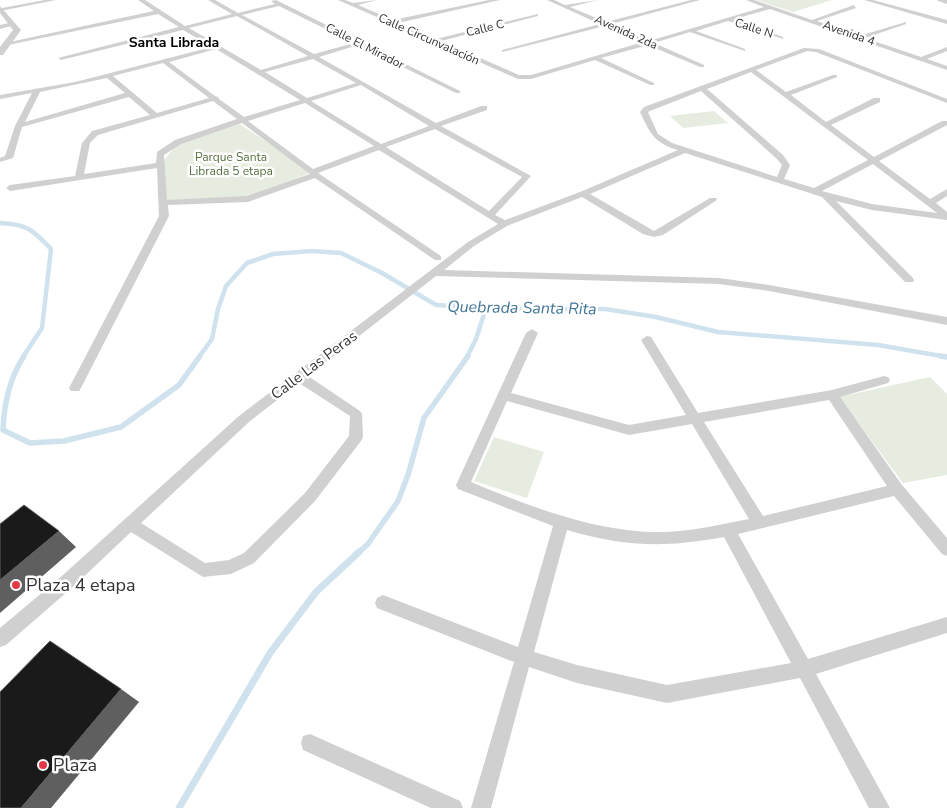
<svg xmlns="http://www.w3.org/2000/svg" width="947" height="808" viewBox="0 0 947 808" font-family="'Nunito Sans',sans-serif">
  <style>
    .green { fill: #e6ecdf }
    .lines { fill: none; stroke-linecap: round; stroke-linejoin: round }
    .stream-far2 { stroke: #cfe2ee; stroke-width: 4.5 }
    .stream-far1 { stroke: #cfe2ee; stroke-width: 5.5 }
    .stream { stroke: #cfe2ee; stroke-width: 7 }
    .minor { fill: #d0d0d0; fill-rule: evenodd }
    .tertiary { fill: #d0d0d0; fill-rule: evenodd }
    .shaded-wall { fill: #5f5f5f }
    .building { fill: #1a1a1a; stroke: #5f5f5f }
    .poi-dot { fill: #e63946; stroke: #fff; stroke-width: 2 }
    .labels { text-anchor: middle; stroke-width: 5; stroke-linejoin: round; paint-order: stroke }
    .far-street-label { font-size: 12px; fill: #333; stroke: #fff }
    .far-park-label { font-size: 12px; fill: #56703f; stroke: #fff }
    .far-neighbourhood-label { font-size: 14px; font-weight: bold; fill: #000; stroke: #fff }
    .street-label { font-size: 15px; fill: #333; stroke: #fff }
    .water-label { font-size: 16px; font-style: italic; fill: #3f7597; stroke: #fff }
    .near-poi-label { font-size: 18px; fill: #333; stroke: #fff; text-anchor: start }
  </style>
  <rect width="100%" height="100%" fill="#fff"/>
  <g class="green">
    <path d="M 756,0 L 832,0 L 793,12 Z"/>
    <path d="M 714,111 L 728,123 L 683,128 L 670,116 Z"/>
    <path d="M 240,124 L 312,172 L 248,199 L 163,203 L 161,165 L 178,142 Z"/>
    <path d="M 930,377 L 947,394 L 947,475 L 903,483 L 839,397 Z"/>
    <path d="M 494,437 L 544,452 L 527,498 L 474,481 Z"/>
  </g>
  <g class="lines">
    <g class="stream-far2">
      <path d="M 0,223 C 27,224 33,230 51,249 L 42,328 L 23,357"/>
      <path d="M 199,357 L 212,339 L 218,309 L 226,286 L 247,263 L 273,254 L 312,251 L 341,253 L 382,273 L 436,305 L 505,309 L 605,309 L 656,317 L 718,332 L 878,345 L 947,357"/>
      <path d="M 467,357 L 476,339 L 486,308"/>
    </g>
    <g class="stream-far1">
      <path d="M 24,356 C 9,379 4,403 3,430 L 30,443 L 64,441 L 121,427 L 179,385 L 200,356"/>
      <path d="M 940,356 L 947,357"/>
      <path d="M 358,553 L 368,544 L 398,501 L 408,475 L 424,418 L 468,356"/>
    </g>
    <path class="stream" d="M 179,808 L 270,653 L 316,592 L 359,552"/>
    <g class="minor">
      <path d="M 45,0 L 56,0 L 0,11 L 2,8 Z"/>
      <path d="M 138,0 L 145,0 L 185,26 L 232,14 L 208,0 L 215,0 L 238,13 L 275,4 L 271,1 L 276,0 L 460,91 L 460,93 L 456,93 L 358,45 L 319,57 L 436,123 L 481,106 L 487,106 L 487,110 L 441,126 L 531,176 L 495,215 L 505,220 L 580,192 L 678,150 C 654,143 650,133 640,112 L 644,107 L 804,48 L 819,49 L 947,99 L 947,103 L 816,52 L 807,51 L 756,70 L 786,92 L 833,75 L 837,75 L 837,77 L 791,95 L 826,122 L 874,98 L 880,98 L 880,102 L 831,125 L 874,157 L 942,121 L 947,121 L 947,125 L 879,161 L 930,199 L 947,189 L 947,196 L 936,203 L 947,212 L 947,220 L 872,210 L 836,201 L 913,278 L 914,280 L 913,282 L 905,282 L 822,197 L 685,153 L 590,194 L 654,231 L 710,198 L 716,198 L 717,200 L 663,235 L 654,237 L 643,234 L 582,197 L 507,226 L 474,246 L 444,270 L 719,278 L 769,285 L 947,317 L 947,325 L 769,291 L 719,284 L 436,276 L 308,376 L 360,411 L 362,414 L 363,437 L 361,441 L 315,501 L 254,563 L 231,574 L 203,577 L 131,532 L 75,585 L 6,645 L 0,647 L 0,628 L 63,575 L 239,416 L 468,242 L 498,224 L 379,150 L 318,173 L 441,256 L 441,260 L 435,260 L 315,178 L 248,202 L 168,205 L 169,216 L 81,388 L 79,391 L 71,391 L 69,388 L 159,216 L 157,168 L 10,191 L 6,188 L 10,185 L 75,176 L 82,143 L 92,131 L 150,115 L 129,97 L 22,127 L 13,158 L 0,162 L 0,158 L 5,156 L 15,126 L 32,93 L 0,99 L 0,95 L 75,82 L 212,47 L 183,30 L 61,60 L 58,58 L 179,27 L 158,14 L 8,45 L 5,43 L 154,11 ZM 279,6 L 354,43 L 314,54 L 242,15 ZM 237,16 L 308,56 L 261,70 L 189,28 ZM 216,49 L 300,100 L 244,117 L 219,99 L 218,97 L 215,96 L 169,62 ZM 313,59 L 356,83 L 307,98 L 265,72 ZM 163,63 L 209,98 L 157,113 L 113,76 ZM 751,72 L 868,160 L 814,188 L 784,179 L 790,165 L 783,155 L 707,89 ZM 107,78 L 125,93 L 25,122 L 40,92 ZM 361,85 L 429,126 L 381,144 L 311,101 ZM 701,91 L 777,159 L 782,165 L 777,177 L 672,143 L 658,134 L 648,112 L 650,111 ZM 213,101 L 237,119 L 175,140 L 157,152 L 156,163 L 84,174 L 90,143 L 98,135 ZM 305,103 L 374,146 L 313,169 L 248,121 ZM 242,123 L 310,174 L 247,196 L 167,200 L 164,155 L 181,144 ZM 435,129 L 522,177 L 489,211 L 386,147 ZM 873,164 L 937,213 L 872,204 L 822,191 ZM 299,383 L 350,416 L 349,436 L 305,493 L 244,553 L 229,560 L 205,563 L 141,523 L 249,422 Z"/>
      <path d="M 338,0 L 345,0 L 353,3 L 377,0 L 358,5 L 393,20 L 489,0 L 500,0 L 398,23 L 436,39 L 538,14 L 538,16 L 441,41 L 519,75 L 531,75 L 643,42 L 605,26 L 502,52 L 502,50 L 600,24 L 547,0 L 554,0 L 565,5 L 598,0 L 570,7 L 606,22 L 691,0 L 700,0 L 611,24 L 649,41 L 764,7 L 746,0 L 754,0 L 812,20 L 854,5 L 856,8 L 817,21 L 859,36 L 906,22 L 906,24 L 865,38 L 921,57 L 947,47 L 947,51 L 927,59 L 947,66 L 947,70 L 770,9 L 734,19 L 783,37 L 783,39 L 728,21 L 696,31 L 745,49 L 745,51 L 690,32 L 654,43 L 704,65 L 704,67 L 700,67 L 648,45 L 601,58 L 654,83 L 654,85 L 650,85 L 595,60 L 531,79 L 518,79 Z"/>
      <path d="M 864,0 L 873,0 L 947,20 L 947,24 Z"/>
      <path d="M 937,0 L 947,0 L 947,4 L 938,1 Z"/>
      <path d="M 13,22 L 15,25 L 0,29 L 0,25 Z"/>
      <path d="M 532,329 L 538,333 L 511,393 L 629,425 L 686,415 L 641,340 L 647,336 L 651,337 L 698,413 L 832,390 L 884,376 L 888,377 L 890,380 L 888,383 L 840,397 L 902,485 L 947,538 L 947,556 L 942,554 L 894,496 L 738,534 L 808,659 L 947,617 L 947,633 L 816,674 L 890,808 L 869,808 L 800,678 L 667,703 L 577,683 L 529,667 L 491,808 L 471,808 L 514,662 L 377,608 L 375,603 L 377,598 L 383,595 L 518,647 L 553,526 L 458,489 L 456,485 L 526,333 ZM 829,400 L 887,486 L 763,516 L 704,422 ZM 507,401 L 629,435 L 692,424 L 749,519 C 722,524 694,531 666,532 C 600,534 531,507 471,482 ZM 567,530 C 625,547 664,548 724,537 L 791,663 L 667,685 L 577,665 L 534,652 Z"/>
      <path d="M 310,734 L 460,801 L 463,808 L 431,808 L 303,750 L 301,743 L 303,736 Z"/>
    </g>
    <path class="tertiary" d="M 0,6 L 21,30 L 3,55 L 0,55 L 0,47 L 13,30 L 0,13 Z"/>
  </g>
  <g class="shaded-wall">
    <path d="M 59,531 L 76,547 L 0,613 L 0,580 Z"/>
    <path d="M 121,689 L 139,702 L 51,808 L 21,808 Z"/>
  </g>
  <g class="building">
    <path d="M 24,505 L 59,531 L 0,580 L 0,524 Z"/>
    <path d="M 50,641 L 121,689 L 21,808 L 0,808 L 0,692 Z"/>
  </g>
  <g class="poi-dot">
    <circle cx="16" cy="585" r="5"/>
    <circle cx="43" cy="765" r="5"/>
  </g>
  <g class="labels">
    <g class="far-street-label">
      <text transform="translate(485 28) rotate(-14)" y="4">Calle C</text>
      <text transform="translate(754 28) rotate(18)" y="4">Calle N</text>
      <text transform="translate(626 32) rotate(24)" y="4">Avenida 2da</text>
      <text transform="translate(849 33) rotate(19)" y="4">Avenida 4</text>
      <text transform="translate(429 39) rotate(24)" y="4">Calle Circunvalación</text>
      <text transform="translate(365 46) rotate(27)" y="4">Calle El Mirador</text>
    </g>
    <g class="far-park-label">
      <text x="231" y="161">Parque Santa<tspan x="231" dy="14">Librada 5 etapa</tspan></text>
    </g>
    <g class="far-neighbourhood-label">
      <text x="174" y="47">Santa Librada</text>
    </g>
    <g class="street-label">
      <text transform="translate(314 365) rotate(-37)" y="5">Calle Las Peras</text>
    </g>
    <g class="water-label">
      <text transform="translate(522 307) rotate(1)" y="6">Quebrada Santa Rita</text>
    </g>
    <g class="near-poi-label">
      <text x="26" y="591">Plaza 4 etapa</text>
      <text x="53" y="771">Plaza</text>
    </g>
  </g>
</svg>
